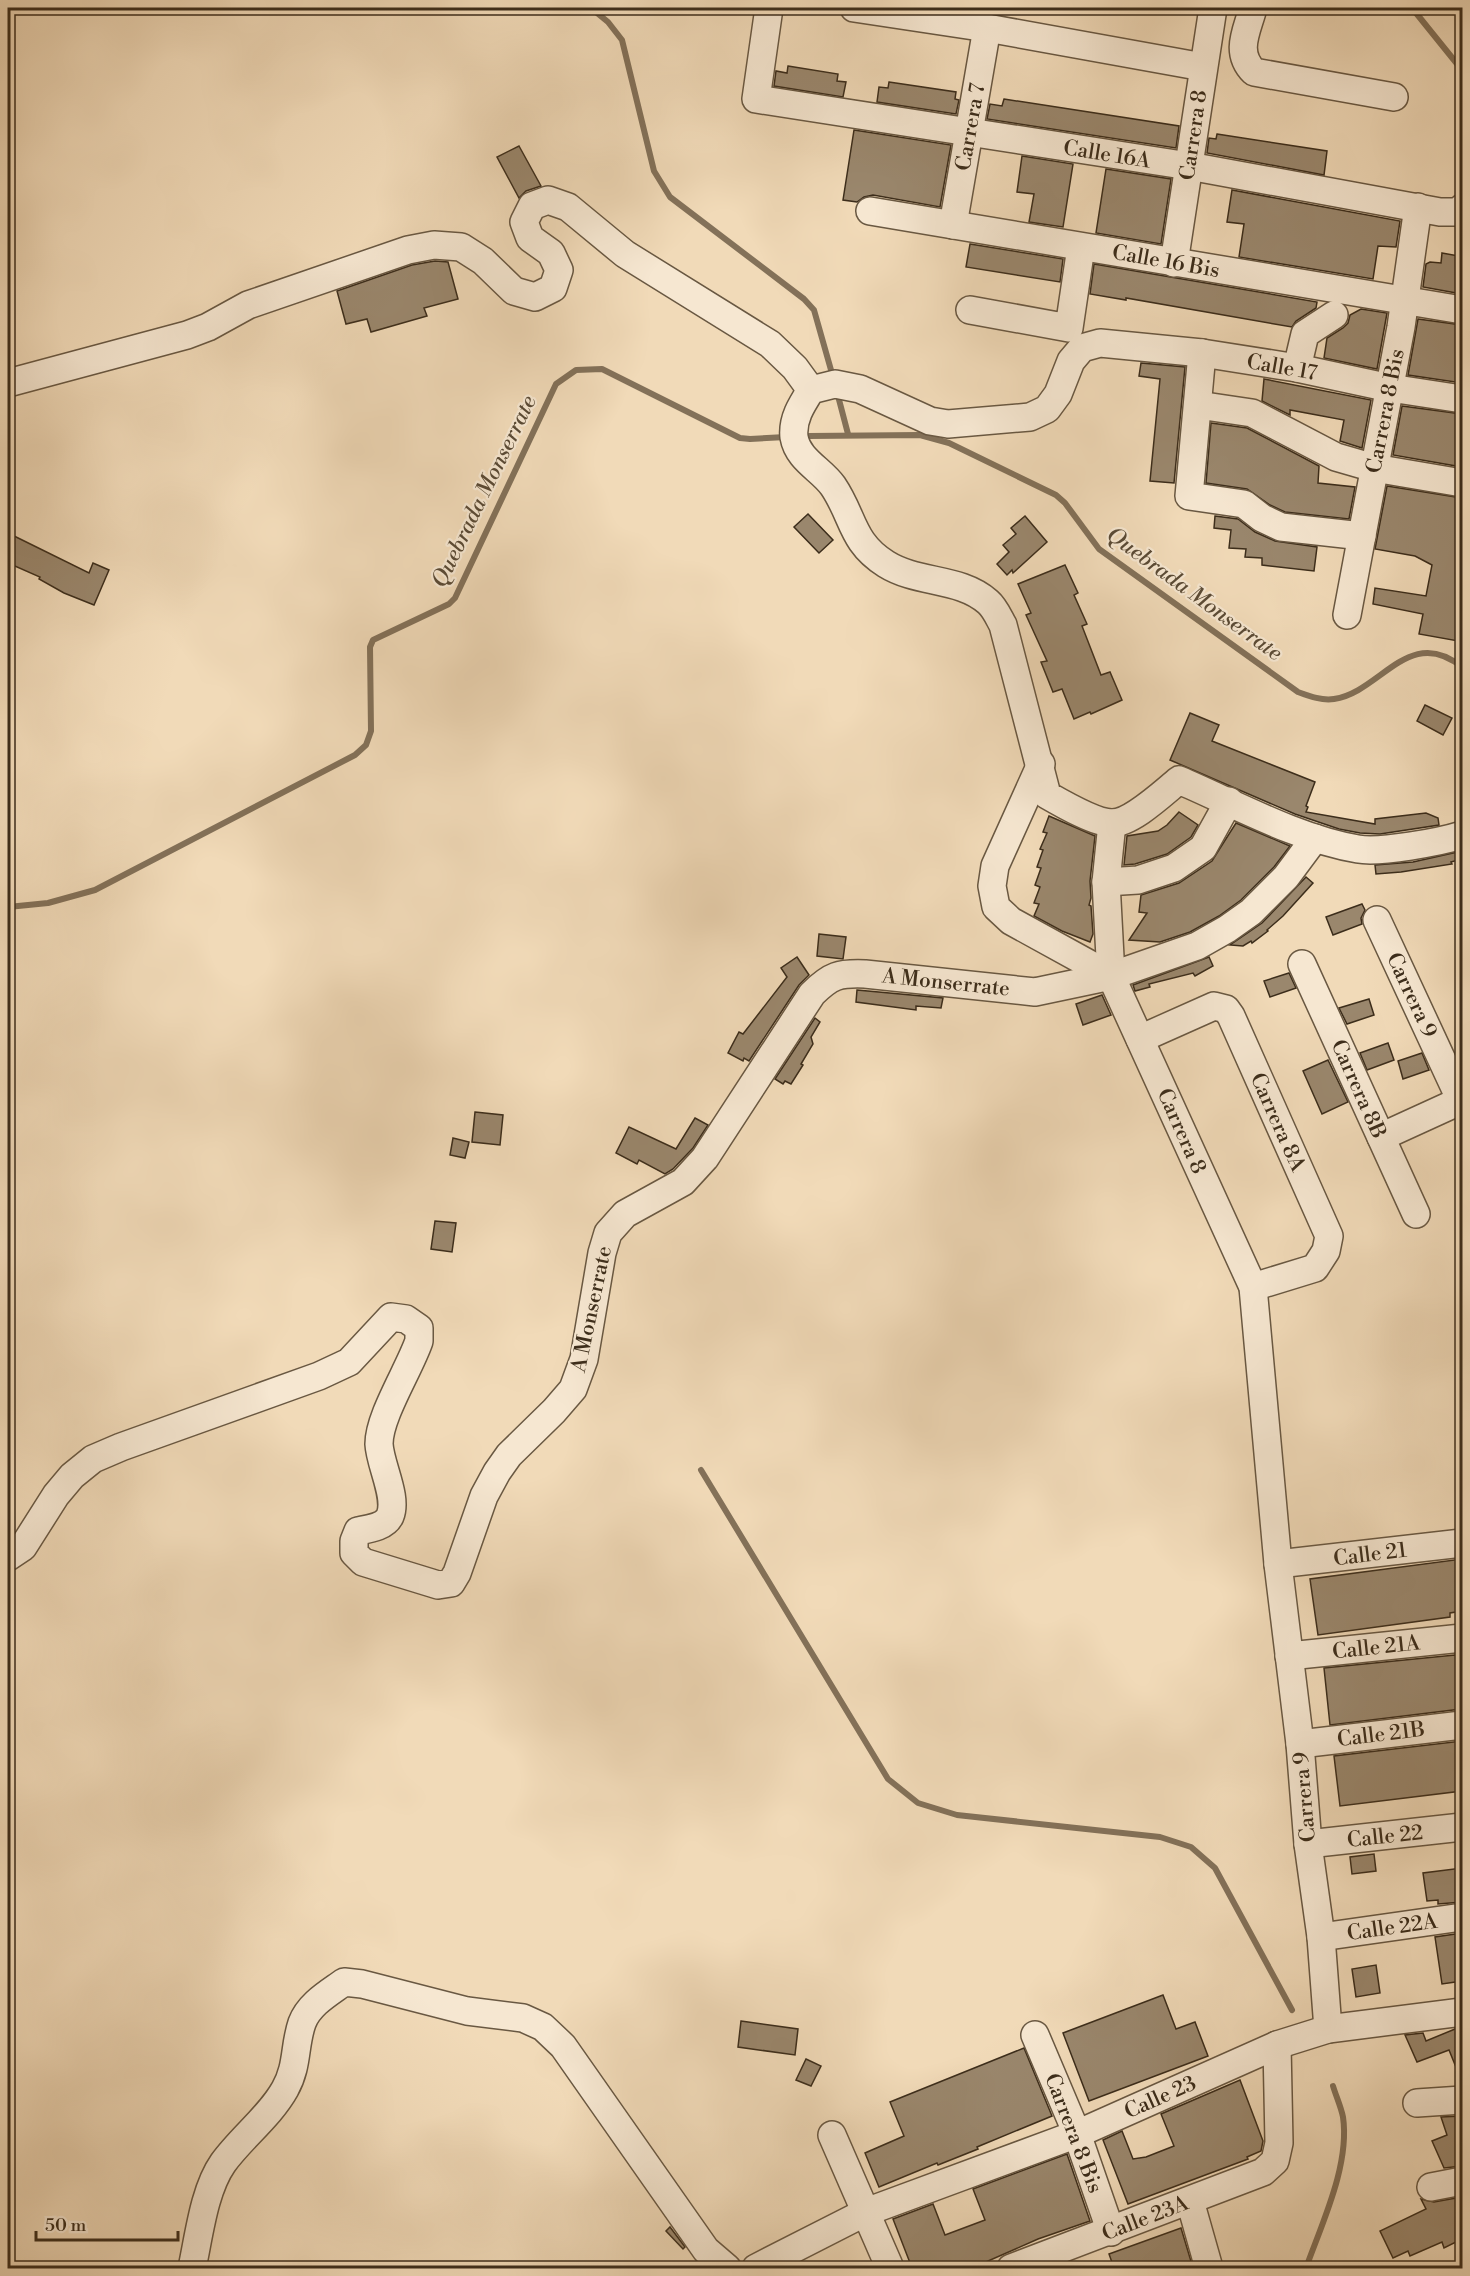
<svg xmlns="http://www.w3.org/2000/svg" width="1470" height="2276" viewBox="0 0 1470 2276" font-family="'Libre Bodoni',serif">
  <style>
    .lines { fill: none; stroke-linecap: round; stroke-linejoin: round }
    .stream { stroke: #837159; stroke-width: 6 }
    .building { fill: #9a876d; stroke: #3c2d1b; stroke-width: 1.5 }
    .minor-casing { stroke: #695842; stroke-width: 30 }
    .minor { stroke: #f6e7d1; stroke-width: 27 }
    .labels { text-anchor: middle; stroke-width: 4.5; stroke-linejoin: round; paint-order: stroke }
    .street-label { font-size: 21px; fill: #3c2d1b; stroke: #f6e7d1 }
    .water-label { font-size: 22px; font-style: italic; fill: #5a4a35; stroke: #f6e7d1 }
  </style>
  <rect width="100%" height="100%" fill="#f1dab8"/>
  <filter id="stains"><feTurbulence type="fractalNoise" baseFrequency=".00333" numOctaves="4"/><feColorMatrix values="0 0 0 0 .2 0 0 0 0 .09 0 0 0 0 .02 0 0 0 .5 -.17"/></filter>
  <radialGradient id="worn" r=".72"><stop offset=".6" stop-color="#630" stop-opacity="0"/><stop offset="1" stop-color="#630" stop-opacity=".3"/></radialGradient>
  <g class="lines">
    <g class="stream">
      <path d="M 591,8 L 608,22 L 622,40 L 654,171 L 670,197 L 804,299 L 814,310 L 831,370"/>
      <path d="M 1412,8 L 1462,70"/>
      <path d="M 837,392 L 848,434"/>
      <path d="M 809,436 L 920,435 L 949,443 L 1056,495 L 1065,503 L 1099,549 L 1298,692 C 1309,696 1322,701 1334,699 C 1381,692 1409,624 1462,667"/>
      <path d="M 8,907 L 48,903 L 95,890 L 355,755 L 366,745 L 371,731 L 370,647 L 373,640 L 449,604 L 455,598 L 556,384 L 576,370 L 602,369 L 740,438 L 750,439 L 786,437"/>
      <path d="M 701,1470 L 888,1779 L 918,1803 L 957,1815 L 1160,1837 L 1191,1847 L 1215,1868 L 1292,2010"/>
      <path d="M 1306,2268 C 1322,2223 1350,2165 1343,2117 C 1341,2107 1336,2096 1333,2086"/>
    </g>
  </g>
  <g class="building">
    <path d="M 788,66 L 838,74 L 837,81 L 846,82 L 843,97 L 774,86 L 776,71 L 787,73 Z"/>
    <path d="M 889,82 L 956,92 L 955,99 L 959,100 L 956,114 L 877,102 L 879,87 L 888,88 Z"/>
    <path d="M 1004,99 L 1179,126 L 1176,148 L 987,119 L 990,104 L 1002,106 Z"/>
    <path d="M 854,130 L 951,145 L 940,207 L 873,195 L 864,197 L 857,202 L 843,200 Z"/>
    <path d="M 1217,134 L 1327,151 L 1324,175 L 1207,153 L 1209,138 L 1216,139 Z"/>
    <path d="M 519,146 L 541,186 L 526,191 L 519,198 L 497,157 Z"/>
    <path d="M 1022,156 L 1073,164 L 1063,227 L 1029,222 L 1034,194 L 1017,192 Z"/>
    <path d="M 1106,169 L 1171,179 L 1161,244 L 1096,233 Z"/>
    <path d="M 1232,190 L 1400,221 L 1396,247 L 1378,246 L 1373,279 L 1239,257 L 1244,224 L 1227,222 Z"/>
    <path d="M 970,244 L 1063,259 L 1060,282 L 966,267 Z"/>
    <path d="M 1442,253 L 1459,256 L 1457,266 L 1462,267 L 1462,294 L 1423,287 L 1426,264 L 1430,262 L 1441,263 Z"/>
    <path d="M 435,261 L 448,262 L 458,299 L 424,308 L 427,316 L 371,332 L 367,319 L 346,324 L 337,291 L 412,265 Z"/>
    <path d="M 1094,264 L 1317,302 L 1316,308 L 1296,321 L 1292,327 L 1126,298 L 1126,300 L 1090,294 Z"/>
    <path d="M 1361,309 L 1387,313 L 1377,369 L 1324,358 L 1327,338 L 1343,328 L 1348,323 L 1350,315 Z"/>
    <path d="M 1418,319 L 1462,325 L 1462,383 L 1408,375 Z"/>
    <path d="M 1141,363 L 1185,367 L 1174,483 L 1150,481 L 1160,379 L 1139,376 Z"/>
    <path d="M 1264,379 L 1371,400 L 1362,448 L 1340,441 L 1344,420 L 1290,410 L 1290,415 L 1262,401 Z"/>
    <path d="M 1402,406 L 1462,414 L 1461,450 L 1462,450 L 1462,467 L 1393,455 Z"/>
    <path d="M 1211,423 L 1247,428 L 1319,466 L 1318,483 L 1355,487 L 1349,519 L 1285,512 L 1270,505 L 1247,489 L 1206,483 Z"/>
    <path d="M 1387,486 L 1462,498 L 1462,617 L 1458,641 L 1419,634 L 1423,614 L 1373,604 L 1375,588 L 1426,596 L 1432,565 L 1415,556 L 1375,549 Z"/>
    <path d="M 808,514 L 833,540 L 819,553 L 794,527 Z"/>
    <path d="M 1025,516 L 1047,542 L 1013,573 L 1012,570 L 1007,575 L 997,564 L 1009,552 L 1003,545 L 1016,534 L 1011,528 Z"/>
    <path d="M 1215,516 L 1238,519 L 1255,532 L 1275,541 L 1317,547 L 1314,571 L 1262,565 L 1262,558 L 1245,557 L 1246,549 L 1229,548 L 1231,530 L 1214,528 Z"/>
    <path d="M 8,533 L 89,573 L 93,563 L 109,570 L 94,605 L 64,593 L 39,579 L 40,577 L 8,563 Z"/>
    <path d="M 1065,565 L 1078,593 L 1074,595 L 1087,624 L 1082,626 L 1101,675 L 1110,672 L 1122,700 L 1091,714 L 1090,712 L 1074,719 L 1062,689 L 1053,692 L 1041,662 L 1047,661 L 1026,615 L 1031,613 L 1018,584 Z"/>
    <path d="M 1425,705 L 1452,718 L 1443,735 L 1417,721 Z"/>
    <path d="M 1190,713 L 1219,725 L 1212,741 L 1315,782 L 1306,806 L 1308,807 L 1306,812 L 1375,824 L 1375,819 L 1426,813 L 1438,818 L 1439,825 L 1380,834 L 1360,833 L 1339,829 L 1295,814 L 1170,760 Z"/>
    <path d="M 1179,812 L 1198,825 L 1191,837 L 1167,854 L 1135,864 L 1124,865 L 1127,836 L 1158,831 L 1167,825 Z"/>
    <path d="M 1049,816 L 1095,836 L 1090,881 L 1091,898 L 1089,905 L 1091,906 L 1093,934 L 1090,942 L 1062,931 L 1034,916 L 1039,904 L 1034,903 L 1040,887 L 1035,885 L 1041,868 L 1037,867 L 1043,850 L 1040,849 L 1047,833 L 1043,832 Z"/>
    <path d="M 1236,823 L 1290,846 L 1274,867 L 1241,900 L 1219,916 L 1190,932 L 1160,942 L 1129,940 L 1147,913 L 1139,912 L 1141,895 L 1179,883 L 1212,861 Z"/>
    <path d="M 1462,851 L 1462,859 L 1451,862 L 1452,864 L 1401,872 L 1376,874 L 1375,865 L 1413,862 Z"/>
    <path d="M 1306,877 L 1313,883 L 1283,916 L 1267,930 L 1268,931 L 1252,943 L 1251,941 L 1243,946 L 1230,945 L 1262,923 Z"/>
    <path d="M 1362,904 L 1365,910 L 1361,918 L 1362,924 L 1333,935 L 1326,917 Z"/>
    <path d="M 819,934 L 846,937 L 843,959 L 817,956 Z"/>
    <path d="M 797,957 L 809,975 L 799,985 L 749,1061 L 744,1058 L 743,1061 L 728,1053 L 739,1032 L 743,1034 L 787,977 L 781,968 Z"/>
    <path d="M 1209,957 L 1213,966 L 1195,976 L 1193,973 L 1149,984 L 1150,987 L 1135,991 L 1133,985 Z"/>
    <path d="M 1289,973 L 1296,988 L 1270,997 L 1264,981 Z"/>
    <path d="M 857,990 L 943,998 L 941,1008 L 916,1006 L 916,1010 L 856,1002 Z"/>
    <path d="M 1102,995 L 1111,1015 L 1083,1025 L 1076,1004 Z"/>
    <path d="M 1369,999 L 1374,1015 L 1347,1024 L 1339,1008 Z"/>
    <path d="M 815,1018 L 820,1022 L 811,1037 L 813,1044 L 801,1064 L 803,1065 L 791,1084 L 785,1081 L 783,1084 L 775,1079 Z"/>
    <path d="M 1388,1043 L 1394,1060 L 1367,1070 L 1360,1053 Z"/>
    <path d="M 1422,1053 L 1429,1070 L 1403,1079 L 1398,1061 Z"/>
    <path d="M 1328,1060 L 1348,1102 L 1322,1114 L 1303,1071 Z"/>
    <path d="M 475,1112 L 503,1115 L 500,1145 L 472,1142 Z"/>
    <path d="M 695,1118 L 708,1125 L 693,1148 L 673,1169 L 665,1174 L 639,1160 L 637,1164 L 616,1153 L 629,1127 L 676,1149 Z"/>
    <path d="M 453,1138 L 469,1142 L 465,1158 L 450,1155 Z"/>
    <path d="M 435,1221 L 456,1223 L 452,1252 L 431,1249 Z"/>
    <path d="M 1462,1559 L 1462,1611 L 1450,1613 L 1450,1617 L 1318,1635 L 1310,1579 Z"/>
    <path d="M 1455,1655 L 1456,1656 L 1462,1655 L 1461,1709 L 1330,1725 L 1324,1668 Z"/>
    <path d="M 1462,1741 L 1462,1791 L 1340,1806 L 1334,1756 Z"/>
    <path d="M 1374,1854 L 1376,1871 L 1352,1874 L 1350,1857 Z"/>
    <path d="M 1462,1868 L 1462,1902 L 1438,1904 L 1438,1900 L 1427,1901 L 1423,1873 Z"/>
    <path d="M 1462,1933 L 1462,1981 L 1442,1984 L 1435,1937 Z"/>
    <path d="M 1376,1965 L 1380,1993 L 1356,1997 L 1352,1969 Z"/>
    <path d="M 1163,1995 L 1176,2029 L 1195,2022 L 1208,2056 L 1089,2101 L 1063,2033 Z"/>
    <path d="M 741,2021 L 798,2029 L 795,2055 L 738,2047 Z"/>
    <path d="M 1462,2028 L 1462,2082 L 1449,2050 L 1417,2062 L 1405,2035 L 1423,2033 L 1426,2041 L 1455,2029 Z"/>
    <path d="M 1024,2048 L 1052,2116 L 977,2147 L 978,2149 L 938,2165 L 937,2163 L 879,2187 L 865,2153 L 904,2136 L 890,2102 Z"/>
    <path d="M 806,2059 L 821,2066 L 811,2086 L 796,2080 Z"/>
    <path d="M 1240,2080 L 1263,2141 L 1261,2151 L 1247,2157 L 1248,2159 L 1128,2204 L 1103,2140 L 1122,2131 L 1133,2159 L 1146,2157 L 1174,2146 L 1161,2114 Z"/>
    <path d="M 1462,2116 L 1462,2166 L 1444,2168 L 1432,2141 L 1447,2135 L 1441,2117 Z"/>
    <path d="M 1067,2154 L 1090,2221 L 1038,2239 L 979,2265 L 978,2262 L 962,2268 L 912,2268 L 893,2219 L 933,2204 L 945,2235 L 985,2220 L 973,2189 Z"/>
    <path d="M 1462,2197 L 1462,2239 L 1444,2248 L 1442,2242 L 1410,2256 L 1408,2251 L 1393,2258 L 1380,2231 L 1426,2209 L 1421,2199 L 1434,2202 Z"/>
    <path d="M 670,2227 L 685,2247 L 683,2249 L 666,2231 Z"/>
    <path d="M 1181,2228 L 1193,2268 L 1114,2268 L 1109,2254 Z"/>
  </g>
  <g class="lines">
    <g class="minor-casing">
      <g id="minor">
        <path d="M 769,8 L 756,99 L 1189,166 L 1440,212 L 1458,212 L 1462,208"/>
        <path d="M 854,8 L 987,28 L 1203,67"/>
        <path d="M 1253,8 C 1247,31 1234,52 1254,72 L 1394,97"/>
        <path d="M 870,211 L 1462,310"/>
        <path d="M 953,225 L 987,28"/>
        <path d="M 1174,263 L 1213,8"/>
        <path d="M 970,310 L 1069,328 L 1081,247"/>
        <path d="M 1202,353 L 1189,496 L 1244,504 L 1262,518 L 1281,527 L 1362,536"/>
        <path d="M 1297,368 L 1305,334 L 1334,315"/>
        <path d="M 8,383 L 187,335 L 208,327 L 248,305 L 408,250 L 434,245 L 461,247 L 483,261 L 514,291 L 535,297 L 553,288 L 559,270 L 551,253 L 530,238 L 524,222 L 532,206 L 548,200 L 568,207 L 625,254 L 770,344 L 795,368 L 811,390"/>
        <path d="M 1462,399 L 1390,388 L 1297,368 L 1202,353 L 1100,343 L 1082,348 L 1071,361 L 1058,394 L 1047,409 L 1030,417 L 948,424 L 930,421 L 860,389 L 835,384 L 811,390 C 802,404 792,419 794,437 C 798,460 821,469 833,486 C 854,517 851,542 886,564 C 918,584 960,577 988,602 C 995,608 999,618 1003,625 L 1047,795 C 1061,803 1095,823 1112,823 C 1132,823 1164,792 1179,780 C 1235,804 1298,839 1358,849 C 1380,853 1440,842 1462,835"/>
        <path d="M 1198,405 L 1252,413 L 1336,457 L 1374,468 L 1462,483"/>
        <path d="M 1347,615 L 1401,327 L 1418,207"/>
        <path d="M 1041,764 L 995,866 L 992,886 L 996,907 L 1011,921 L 1111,976"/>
        <path d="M 1112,823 L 1106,882 L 1111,976 L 1253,1287 L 1278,1564 L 1300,1744 L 1308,1844 L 1321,1937 L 1328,2029"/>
        <path d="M 1106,882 L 1138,880 L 1174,868 L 1203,848 L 1229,801"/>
        <path d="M 1377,920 L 1462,1103"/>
        <path d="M 1302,964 L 1416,1214"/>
        <path d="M 1140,1039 L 1214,1006 L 1226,1009 L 1231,1016 L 1329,1236 L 1326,1251 L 1315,1268 L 1253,1287"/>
        <path d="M 1381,1137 L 1462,1100"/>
        <path d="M 8,1557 L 23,1547 L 56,1495 L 72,1476 L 93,1459 L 121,1447 L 319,1376 L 349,1362 L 391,1317 L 406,1319 L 419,1328 L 419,1341 C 409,1370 379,1416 379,1444 C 380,1465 398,1497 390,1516 C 385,1527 368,1529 358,1531 L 354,1541 L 354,1553 L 363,1562 L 438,1585 L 451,1583 L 457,1573 L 484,1496 L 497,1472 L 509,1455 L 554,1411 L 573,1389 L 584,1359 L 602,1253 L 608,1233 L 625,1214 L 683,1182 L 705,1158 L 812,994 C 831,975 839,973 865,974 L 1035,992 L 1111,976 L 1197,946 L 1227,929 L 1251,912 L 1286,877 L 1315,838"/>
        <path d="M 1278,1564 L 1462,1543"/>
        <path d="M 1289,1656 L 1462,1638"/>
        <path d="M 1300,1744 L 1462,1725"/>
        <path d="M 1308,1844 L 1462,1827"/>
        <path d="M 1321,1937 L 1462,1917"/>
        <path d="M 1035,2035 L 1077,2134 L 1111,2232"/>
        <path d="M 1417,2103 L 1462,2100"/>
        <path d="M 832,2135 L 890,2268"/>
        <path d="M 1431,2187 L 1462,2181"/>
        <path d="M 1190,2201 L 1209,2268"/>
        <path d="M 192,2268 C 199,2236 204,2190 223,2163 C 241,2138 270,2116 285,2089 C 298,2066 294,2046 302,2023 C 309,2004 329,1993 344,1982 L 362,1984 L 467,2011 L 523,2018 L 543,2027 L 563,2046 L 706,2250 L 727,2268"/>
        <path d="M 756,2268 L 866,2212 L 1077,2134 L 1277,2045 L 1328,2029 L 1462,2012"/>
        <path d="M 1011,2268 L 1263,2172 L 1275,2161 L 1279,2143 L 1277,2045"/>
      </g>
    </g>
    <use href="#minor" class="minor"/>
  </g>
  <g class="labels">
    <g class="street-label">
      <text transform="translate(970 127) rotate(-80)" y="7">Carrera 7</text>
      <text transform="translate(1193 135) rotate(-82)" y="7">Carrera 8</text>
      <text transform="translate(1107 154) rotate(9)" y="7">Calle 16A</text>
      <text transform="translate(1166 261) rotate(10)" y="7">Calle 16 Bis</text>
      <text transform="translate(1282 367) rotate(10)" y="7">Calle 17</text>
      <text transform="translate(1385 411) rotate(-79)" y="7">Carrera 8 Bis</text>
      <text transform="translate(946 982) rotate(6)" y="7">A Monserrate</text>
      <text transform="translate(1412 995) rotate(65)" y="7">Carrera 9</text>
      <text transform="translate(1359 1089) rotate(66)" y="7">Carrera 8B</text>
      <text transform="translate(1278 1122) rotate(66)" y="7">Carrera 8A</text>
      <text transform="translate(1182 1131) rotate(66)" y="7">Carrera 8</text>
      <text transform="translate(591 1309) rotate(-78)" y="7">A Monserrate</text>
      <text transform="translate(1370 1554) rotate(-7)" y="7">Calle 21</text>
      <text transform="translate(1376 1647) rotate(-6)" y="7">Calle 21A</text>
      <text transform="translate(1381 1734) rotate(-7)" y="7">Calle 21B</text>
      <text transform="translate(1304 1797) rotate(-95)" y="7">Carrera 9</text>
      <text transform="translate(1385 1836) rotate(-6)" y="7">Calle 22</text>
      <text transform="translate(1392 1927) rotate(-8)" y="7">Calle 22A</text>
      <text transform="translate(1160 2097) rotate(-24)" y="7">Calle 23</text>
      <text transform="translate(1074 2133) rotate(69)" y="7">Carrera 8 Bis</text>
      <text transform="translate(1145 2218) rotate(-21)" y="7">Calle 23A</text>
    </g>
    <g class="water-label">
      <text transform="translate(483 491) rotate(-64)" y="8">Quebrada Monserrate</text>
      <text transform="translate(1195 593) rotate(36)" y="8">Quebrada Monserrate</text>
    </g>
  </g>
  <rect width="1470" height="2276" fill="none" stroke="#f1dab8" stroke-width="30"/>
  <rect x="9" y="9" width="1452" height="2258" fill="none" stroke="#3c2d1b" stroke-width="3"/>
  <rect x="15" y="15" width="1440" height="2246" fill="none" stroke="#3c2d1b" stroke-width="1.5"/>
  <path d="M36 2231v9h142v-9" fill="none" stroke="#3c2d1b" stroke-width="3"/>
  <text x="45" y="2231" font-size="18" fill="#3c2d1b" stroke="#f6e7d1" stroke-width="4.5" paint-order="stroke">50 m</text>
  <rect width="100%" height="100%" filter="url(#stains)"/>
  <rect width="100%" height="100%" fill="url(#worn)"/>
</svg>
